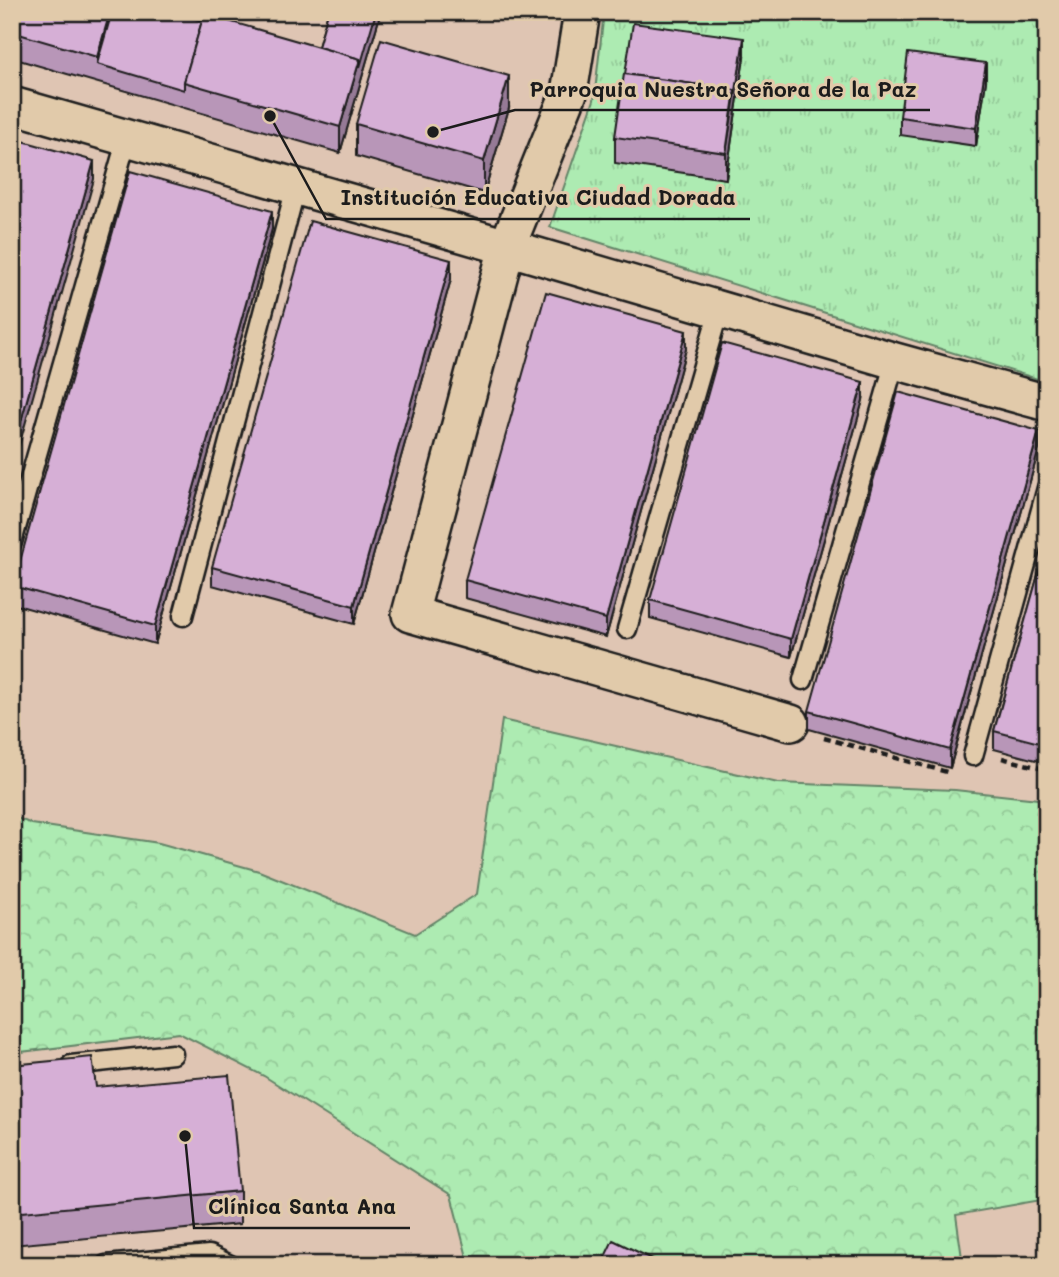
<svg xmlns="http://www.w3.org/2000/svg" width="1059" height="1277" viewBox="0 0 1059 1277" font-family="Mali,sans-serif">
  <style>
    .grass { fill: #adebb2; stroke: #648467; stroke-width: 2 }
    .forest { fill: url(#forest-crowns); stroke: #648467; stroke-width: 2 }
    .park { fill: url(#park-tufts); stroke: #648467; stroke-width: 2 }
    .lines { fill: none; stroke-linecap: round; stroke-linejoin: round }
    .service-casing { stroke: #1c1c1c; stroke-width: 23 }
    .minor-casing { stroke: #1c1c1c; stroke-width: 40 }
    .path { stroke: #1c1c1c; stroke-width: 4.5; stroke-dasharray: 7 5; stroke-linecap: butt }
    .service { stroke: #e1caaa; stroke-width: 18 }
    .minor { stroke: #e1caaa; stroke-width: 35 }
    .wall { fill: #b896b8; stroke: #1c1c1c; stroke-width: 2 }
    .shaded-wall { fill: #967a96; stroke: #1c1c1c; stroke-width: 2 }
    .building { fill: #d6afd6; stroke: #1c1c1c; stroke-width: 2 }
    .leader { fill: none; stroke: #1c1c1c; stroke-width: 2.5 }
    .callout-dot { fill: #1c1c1c; stroke: #e1caaa; stroke-width: 2.5 }
    .callout-label { font-size: 21px; text-anchor: middle; font-weight: bold; fill: #1c1c1c; stroke: #e1caaa; stroke-width: 6; stroke-linejoin: round; paint-order: stroke }
  </style>
  <defs>
    <pattern id="forest-crowns" width="20" height="18" patternUnits="userSpaceOnUse" patternTransform="scale(1.75)"><rect width="20" height="18" fill="#adebb2"/><path d="M2 6a3 3 0 1 1 6 0M12 15a3 3 0 1 1 6 0" fill="none" stroke="#94c998"/></pattern>
    <pattern id="park-tufts" width="24" height="20" patternUnits="userSpaceOnUse" patternTransform="scale(1.75)"><rect width="24" height="20" fill="#adebb2"/><path d="M3 7l-1-3M5 7V3M7 7l1-3M15 17l-1-3M17 17v-4M19 17l1-3" fill="none" stroke="#94c998"/></pattern>
  </defs>
  <rect width="100%" height="100%" fill="#dfc5b3"/>
  <filter id="ink" filterUnits="userSpaceOnUse"><feTurbulence type="fractalNoise" baseFrequency=".0143" numOctaves="2"/><feDisplacementMap in="SourceGraphic" scale="14" xChannelSelector="R" yChannelSelector="G"/><feConvolveMatrix kernelMatrix="1 2 1 2 8 2 1 2 1" color-interpolation-filters="sRGB"/></filter>
  <g filter="url(#ink)">
    <path class="grass" d="M 151,12 L 235,12 L 228,37 Z"/>
    <path class="forest" d="M 502,720 L 778,783 L 955,790 L 1047,800 L 1047,1199 L 956,1215 L 963,1265 L 469,1265 L 451,1195 L 264,1076 L 179,1033 L 12,1053 L 12,816 L 32,824 L 159,843 L 259,871 L 415,934 L 477,894 Z"/>
    <path class="park" d="M 604,12 L 932,12 L 1047,21 L 1047,382 L 550,227 L 594,100 Z"/>
    <g class="lines">
      <g class="service-casing">
        <g id="service">
          <path d="M 12,542 L 127,138"/>
          <path d="M 183,616 L 296,187"/>
          <path d="M 627,629 L 719,310"/>
          <path d="M 803,680 L 895,361"/>
          <path d="M 973,756 L 1047,488"/>
          <path d="M 71,1065 L 173,1054"/>
          <path d="M 106,1265 L 209,1255 L 230,1265"/>
        </g>
      </g>
      <g class="minor-casing">
        <g id="minor">
          <path d="M 582,12 L 569,93 L 507,247 L 410,614 L 791,723"/>
          <path d="M 12,105 L 507,247 L 895,361 L 1047,403"/>
        </g>
      </g>
      <g class="path">
        <path d="M 824,738 L 947,772"/>
        <path d="M 1002,758 L 1047,770"/>
      </g>
      <use href="#service" class="service"/>
      <use href="#minor" class="minor"/>
    </g>
    <g class="wall">
      <path d="M 12,12 L 202,21 L 318,47 L 328,12 L 381,12 L 340,153 L 12,58 Z"/>
      <path d="M 744,57 L 726,179 L 615,163 L 615,137 Z"/>
      <path d="M 986,81 L 976,146 L 900,135 L 900,117 Z"/>
      <path d="M 509,108 L 484,193 L 356,156 L 356,124 Z"/>
      <path d="M 272,229 L 155,644 L 13,604 L 13,586 Z"/>
      <path d="M 451,279 L 354,624 L 212,585 L 212,567 Z"/>
      <path d="M 686,349 L 606,637 L 465,598 L 465,580 Z"/>
      <path d="M 863,400 L 791,657 L 650,618 L 650,600 Z"/>
      <path d="M 1039,449 L 950,768 L 809,729 L 809,711 Z"/>
      <path d="M 1047,543 L 1047,763 L 994,749 L 994,731 Z"/>
      <path d="M 12,1065 L 96,1087 L 240,1191 L 240,1224 L 12,1245 Z"/>
    </g>
    <g class="shaded-wall">
      <path d="M 110,12 L 117,12 L 97,64 L 97,57 Z"/>
      <path d="M 376,12 L 381,12 L 340,153 L 340,127 L 360,59 Z"/>
      <path d="M 744,38 L 744,57 L 726,179 L 726,153 Z"/>
      <path d="M 986,63 L 986,81 L 976,146 L 976,128 Z"/>
      <path d="M 509,76 L 509,108 L 484,193 L 484,161 Z"/>
      <path d="M 94,161 L 94,179 L 12,471 L 12,453 Z"/>
      <path d="M 272,211 L 272,229 L 155,644 L 155,626 Z"/>
      <path d="M 451,260 L 451,279 L 354,624 L 354,606 Z"/>
      <path d="M 686,331 L 686,349 L 606,637 L 606,619 Z"/>
      <path d="M 863,382 L 863,400 L 791,657 L 791,639 Z"/>
      <path d="M 1039,431 L 1039,449 L 950,768 L 950,750 Z"/>
    </g>
    <g class="building">
      <path d="M 12,12 L 110,12 L 97,57 L 12,32 Z"/>
      <path d="M 112,12 L 171,12 L 202,21 L 184,82 L 184,90 L 97,64 Z"/>
      <path d="M 328,12 L 376,12 L 360,67 L 360,59 L 318,47 Z"/>
      <path d="M 204,14 L 360,59 L 340,127 L 184,82 Z"/>
      <path d="M 633,23 L 744,38 L 735,98 L 735,90 L 625,74 Z"/>
      <path d="M 381,39 L 509,76 L 484,161 L 356,124 Z"/>
      <path d="M 908,53 L 986,63 L 976,128 L 900,117 Z"/>
      <path d="M 624,74 L 735,90 L 726,153 L 615,137 Z"/>
      <path d="M 12,138 L 94,161 L 12,453 Z"/>
      <path d="M 130,171 L 272,211 L 155,626 L 13,586 Z"/>
      <path d="M 310,221 L 451,260 L 354,606 L 212,567 Z"/>
      <path d="M 546,292 L 686,331 L 606,619 L 465,580 Z"/>
      <path d="M 722,343 L 863,382 L 791,639 L 650,600 Z"/>
      <path d="M 898,392 L 1039,431 L 950,750 L 809,711 Z"/>
      <path d="M 1047,543 L 1047,745 L 994,731 Z"/>
      <path d="M 92,1057 L 96,1087 L 229,1075 L 240,1191 L 12,1213 L 12,1065 Z"/>
      <path d="M 613,1240 L 665,1265 L 601,1265 Z"/>
    </g>
  </g>
  <path class="leader" d="M433 132L515 110H930M270 116L326 219H750M185 1136L194 1228H410"/>
  <g class="callout-dot">
    <circle cx="433" cy="132" r="7"/>
    <circle cx="270" cy="116" r="7"/>
    <circle cx="185" cy="1136" r="7"/>
  </g>
  <g class="callout-label">
    <text x="723" y="97">Parroquia Nuestra Señora de la Paz</text>
    <text x="538" y="205">Institución Educativa Ciudad Dorada</text>
    <text x="302" y="1214">Clínica Santa Ana</text>
  </g>
  <rect width="1059" height="1277" fill="none" stroke="#e1caaa" stroke-width="42"/>
  <rect x="21" y="21" width="1017" height="1235" fill="none" stroke="#1c1c1c" stroke-width="2.5" filter="url(#ink)"/>
</svg>
